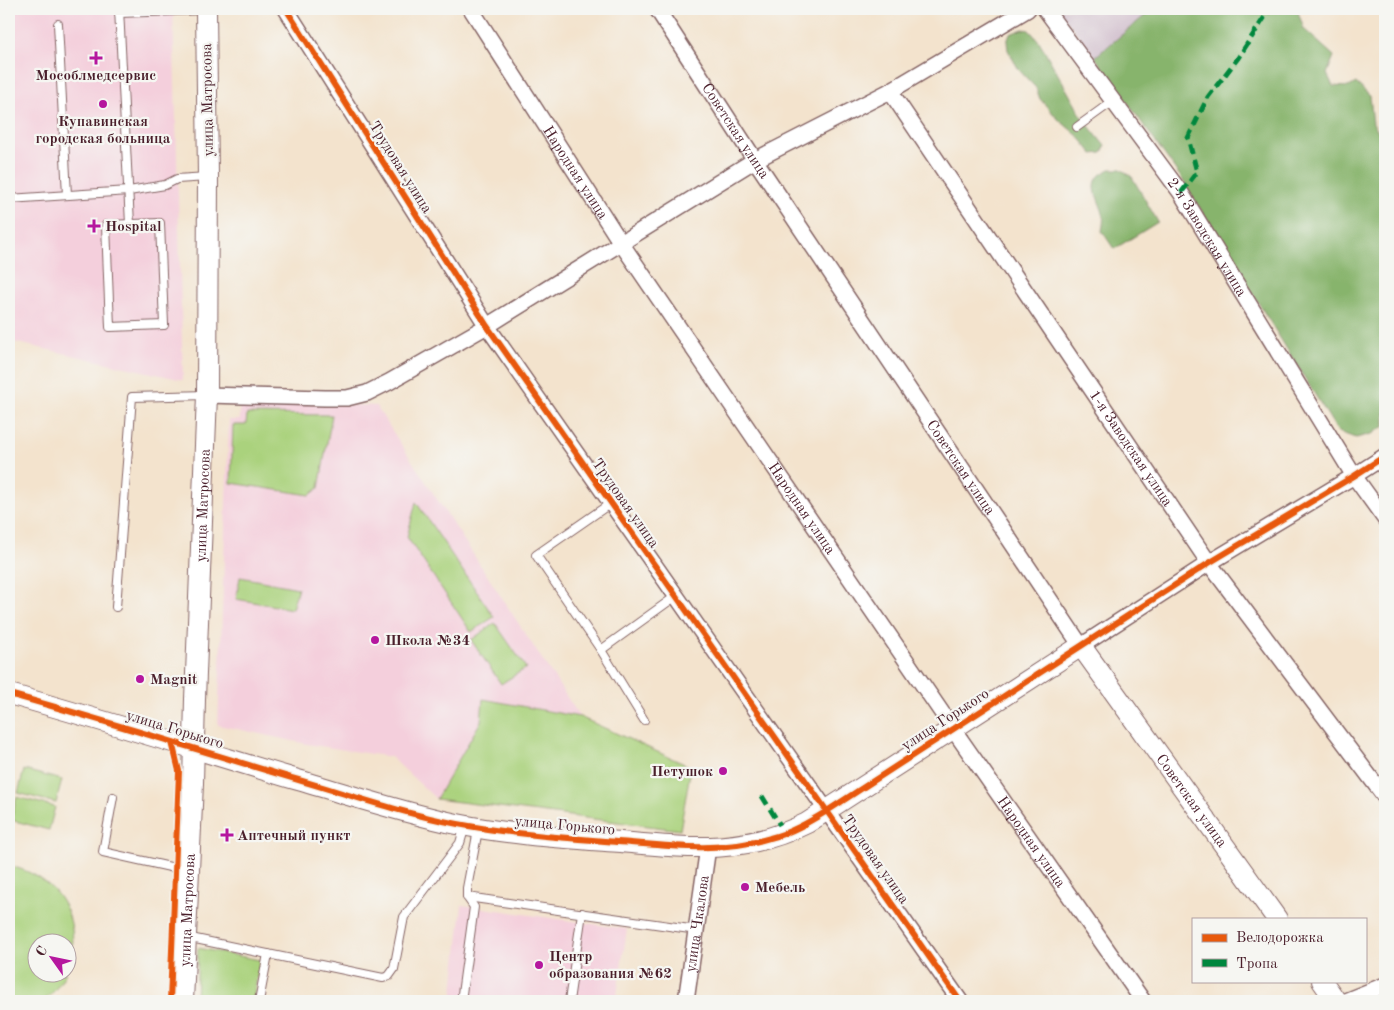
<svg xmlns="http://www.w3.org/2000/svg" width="1394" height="1010" viewBox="0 0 1394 1010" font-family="'Old Standard TT',serif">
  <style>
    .built { fill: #f4cfdc }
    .industrial { fill: #d0bdcc }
    .green { fill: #aad27d; stroke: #7a7854 }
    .forest { fill: #87b46c; stroke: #686a4c }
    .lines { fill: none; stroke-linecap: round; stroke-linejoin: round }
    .service-casing { stroke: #856464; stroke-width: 10 }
    .minor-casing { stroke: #856464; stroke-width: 18 }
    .tertiary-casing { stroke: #856464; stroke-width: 22 }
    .service { stroke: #fff; stroke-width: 8 }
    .minor { stroke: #fff; stroke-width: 15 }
    .tertiary { stroke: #fff; stroke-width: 20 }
    .quiet { stroke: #00873e; stroke-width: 5; stroke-dasharray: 10 5; stroke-linecap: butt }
    .cycleway-casing { stroke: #f6f6f2; stroke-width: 9 }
    .cycleway { stroke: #e8590c; stroke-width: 6 }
    .poi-dot { fill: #b5179e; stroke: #f6f6f2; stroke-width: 2 }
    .labels { text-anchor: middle; stroke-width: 4.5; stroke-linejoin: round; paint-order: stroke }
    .poi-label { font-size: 15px; font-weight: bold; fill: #4a1f2b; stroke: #f6f6f2; text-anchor: start }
    .street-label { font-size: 15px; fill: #4a1f2b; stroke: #f6f6f2 }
  </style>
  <rect width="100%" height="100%" fill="#f6f6f2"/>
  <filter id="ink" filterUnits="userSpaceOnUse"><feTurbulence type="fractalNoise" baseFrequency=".02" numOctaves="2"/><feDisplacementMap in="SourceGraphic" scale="10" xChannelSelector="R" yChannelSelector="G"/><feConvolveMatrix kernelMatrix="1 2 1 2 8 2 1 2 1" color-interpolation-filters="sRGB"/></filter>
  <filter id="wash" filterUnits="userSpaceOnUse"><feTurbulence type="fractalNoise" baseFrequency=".0096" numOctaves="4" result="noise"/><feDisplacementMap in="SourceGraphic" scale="20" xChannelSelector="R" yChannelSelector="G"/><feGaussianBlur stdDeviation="1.12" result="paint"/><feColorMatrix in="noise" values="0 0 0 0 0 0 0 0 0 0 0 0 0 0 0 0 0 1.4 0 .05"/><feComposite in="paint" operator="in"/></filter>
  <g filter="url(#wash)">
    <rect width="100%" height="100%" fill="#f3e3cd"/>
    <g class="built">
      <path d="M 9,9 L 173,9 L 183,380 L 9,341 Z"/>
      <path d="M 240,400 L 376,406 L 580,717 L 483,699 L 481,721 L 436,799 L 391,757 L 307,744 L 218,725 L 229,420 L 240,420 Z"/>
      <path d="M 462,905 L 627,929 L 616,1001 L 452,1001 Z"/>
    </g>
    <path class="industrial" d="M 1058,9 L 1153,9 L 1095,57 Z"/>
    <g class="green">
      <path d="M 247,414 L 332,415 L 319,488 L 310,495 L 231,483 L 233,425 L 246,425 Z"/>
      <path d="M 416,502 L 494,617 L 471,632 L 407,537 Z"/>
      <path d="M 240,577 L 298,588 L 292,609 L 236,599 Z"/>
      <path d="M 495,623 L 526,668 L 501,684 L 471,640 Z"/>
      <path d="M 483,699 L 580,717 L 691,767 L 680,830 L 436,799 L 481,721 Z"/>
      <path d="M 24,770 L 62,780 L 56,803 L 18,793 Z"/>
      <path d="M 17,797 L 55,807 L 49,830 L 11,820 Z"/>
      <path d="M 9,866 C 59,876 84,921 68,969 L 68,942 L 38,942 L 38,972 L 66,973 C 61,981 52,997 42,1001 C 37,1003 16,1001 9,1001 Z"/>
      <path d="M 198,948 L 260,960 L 253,1001 L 196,1001 Z"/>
    </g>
    <g class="forest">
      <path d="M 1153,9 L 1297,9 L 1304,29 L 1334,56 L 1327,74 L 1333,86 L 1349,87 L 1356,83 L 1370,96 L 1373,124 L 1385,141 L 1385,426 L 1372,434 L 1356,438 L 1338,432 L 1182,179 L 1095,57 Z"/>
      <path d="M 1023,29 L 1029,30 L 1039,41 L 1084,120 L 1105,146 L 1102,153 L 1093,154 L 1078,136 L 1058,119 L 1040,99 L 1036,88 L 1019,70 L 1008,50 L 1007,42 L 1010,34 Z"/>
      <path d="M 1110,169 L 1121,169 L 1132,177 L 1158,222 L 1114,249 L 1102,231 C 1103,225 1104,220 1103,214 C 1101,202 1088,187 1100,175 C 1102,173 1107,171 1110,169 Z"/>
    </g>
  </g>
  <g filter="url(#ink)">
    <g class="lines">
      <g class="service-casing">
        <g id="service">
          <path d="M 119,9 L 130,224"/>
          <path d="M 119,13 L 205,10"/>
          <path d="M 58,24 L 67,195"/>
          <path d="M 1077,127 L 1113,101"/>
          <path d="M 9,199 L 129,191 L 165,185 L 177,179 L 207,177"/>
          <path d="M 160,223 L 164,325 L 110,327 L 106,225 Z"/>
          <path d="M 611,503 L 536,555 L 601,650 L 676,596"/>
          <path d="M 116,607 L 132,397 L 207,395"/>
          <path d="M 601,650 L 644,720"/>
          <path d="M 113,797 L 103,852 L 188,871"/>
          <path d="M 467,897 L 697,930"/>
          <path d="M 186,937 L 383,978 L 389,976 L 394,969 L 404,917 L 460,843 L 465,826"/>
          <path d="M 259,1001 L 268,954"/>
          <path d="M 461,1001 L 474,907 L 467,897 L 467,888 L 478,830"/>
          <path d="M 569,1001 L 582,913"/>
        </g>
      </g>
      <g class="minor-casing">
        <g id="minor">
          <path d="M 286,9 L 487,326 L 960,1001"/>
          <path id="s1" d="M 471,9 L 621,243 L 953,729 L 1143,1001"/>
          <path id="s2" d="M 657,9 L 755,160 L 1081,646 L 1209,563 L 1354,476 L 1385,456"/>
          <path id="s3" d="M 1045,9 L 1181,193 L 1354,476 L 1385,519"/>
          <path id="s4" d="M 890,91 L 1209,563 L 1385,797"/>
          <path d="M 207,395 L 325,398 L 347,398 L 367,393 L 389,382 L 487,326 L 755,160 L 890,91 L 1028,9"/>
          <path id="s5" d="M 686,1001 L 708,847"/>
          <path d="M 1345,1001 L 1385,985"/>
        </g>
      </g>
      <g class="tertiary-casing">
        <g id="tertiary">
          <path id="s6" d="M 9,694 C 106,721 201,751 298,780 C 350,795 403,813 457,824 C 511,835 566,838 621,842 C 689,848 743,855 807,823 L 1081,646 L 1277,919"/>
          <path d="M 1322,981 L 1336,1001"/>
          <path id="s7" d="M 183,1001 L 193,783 L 195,699 L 207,395 L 208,177 L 206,9"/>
        </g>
      </g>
      <use href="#service" class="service"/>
      <use href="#minor" class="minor"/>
      <use href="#tertiary" class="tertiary"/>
      <g class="quiet">
        <path d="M 1181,193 L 1197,172 L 1188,138 L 1208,97 L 1238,58 L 1270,9"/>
        <path d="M 762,796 L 780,825"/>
      </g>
      <g class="cycleway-casing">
        <g id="cycleway">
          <path d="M 286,9 L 487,326 L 960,1001"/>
          <path d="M 9,694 C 107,721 204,752 302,781 C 353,796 405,814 458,824 C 510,834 565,838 618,842 C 669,846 720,853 770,838 C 791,833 809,822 827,811 L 1209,563 L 1354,476 L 1385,456"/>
          <path d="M 170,1001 L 179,771 L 172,742"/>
        </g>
      </g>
      <use href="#cycleway" class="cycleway"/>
    </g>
  </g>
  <g class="poi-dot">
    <path d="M93.5 50.5h5v5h5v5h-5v5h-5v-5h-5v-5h5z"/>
    <circle cx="103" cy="104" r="5"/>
    <path d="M91.5 218.5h5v5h5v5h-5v5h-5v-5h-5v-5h5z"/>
    <circle cx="375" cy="640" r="5"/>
    <circle cx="140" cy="679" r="5"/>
    <circle cx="723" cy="771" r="5"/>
    <path d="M224.5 827.5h5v5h5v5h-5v5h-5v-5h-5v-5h5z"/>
    <circle cx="745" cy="887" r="5"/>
    <circle cx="539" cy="965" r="5"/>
  </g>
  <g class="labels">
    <g class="poi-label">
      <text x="96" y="80" text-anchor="middle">Мособлмедсервис</text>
      <text x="103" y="126" text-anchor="middle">Купавинская<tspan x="103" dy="17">городская больница</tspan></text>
      <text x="105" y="231">Hospital</text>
      <text x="385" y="645">Школа №34</text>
      <text x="150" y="684">Magnit</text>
      <text x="713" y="776" text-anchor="end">Петушок</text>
      <text x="237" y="840">Аптечный пункт</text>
      <text x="755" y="892">Мебель</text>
      <text x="549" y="961">Центр<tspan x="549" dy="17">образования №62</tspan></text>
    </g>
    <g class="street-label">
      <text transform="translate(207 100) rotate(-91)" y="5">улица Матросова</text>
      <text dy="5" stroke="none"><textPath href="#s2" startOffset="145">Советская улица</textPath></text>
      <text transform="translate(401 167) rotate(58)" y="5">Трудовая улица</text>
      <text dy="5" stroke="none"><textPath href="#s1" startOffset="194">Народная улица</textPath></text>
      <text dy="5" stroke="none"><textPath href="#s3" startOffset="280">2-я Заводская улица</textPath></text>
      <text dy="5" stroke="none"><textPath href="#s4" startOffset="431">1-я Заводская улица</textPath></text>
      <text dy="5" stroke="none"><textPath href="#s2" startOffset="550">Советская улица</textPath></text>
      <text transform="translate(626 503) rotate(55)" y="5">Трудовая улица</text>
      <text dy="5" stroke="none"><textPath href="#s7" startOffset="496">улица Матросова</textPath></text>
      <text dy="5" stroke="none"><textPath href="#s1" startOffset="599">Народная улица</textPath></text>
      <text transform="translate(945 719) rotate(-33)" y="5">улица Горького</text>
      <text transform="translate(175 729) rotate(17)" y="5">улица Горького</text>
      <text dy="5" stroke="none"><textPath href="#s6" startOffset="1338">Советская улица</textPath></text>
      <text transform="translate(565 825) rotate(5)" y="5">улица Горького</text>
      <text dy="5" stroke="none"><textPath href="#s1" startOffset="1004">Народная улица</textPath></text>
      <text transform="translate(876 859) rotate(55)" y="5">Трудовая улица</text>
      <text dy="5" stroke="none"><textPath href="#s7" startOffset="91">улица Матросова</textPath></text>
      <text dy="5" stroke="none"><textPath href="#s5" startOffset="78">улица Чкалова</textPath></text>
    </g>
  </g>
  <rect width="1394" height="1010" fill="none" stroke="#f6f6f2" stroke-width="30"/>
  <rect x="1192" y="918" width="175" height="65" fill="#f6f6f2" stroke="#b1a0a2"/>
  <rect x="1202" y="934" width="25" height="8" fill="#e8590c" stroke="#b1a0a2"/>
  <text x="1236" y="942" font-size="15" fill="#4a1f2b">Велодорожка</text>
  <rect x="1202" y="959" width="25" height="8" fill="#00873e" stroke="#b1a0a2"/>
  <text x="1236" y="968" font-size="15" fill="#4a1f2b">Тропа</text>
  <g transform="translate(52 958) rotate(303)"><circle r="24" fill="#f6f6f2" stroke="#b1a0a2"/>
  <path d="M0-4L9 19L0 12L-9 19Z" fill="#b5179e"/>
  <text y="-8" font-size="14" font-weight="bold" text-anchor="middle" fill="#4a1f2b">С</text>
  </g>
</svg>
